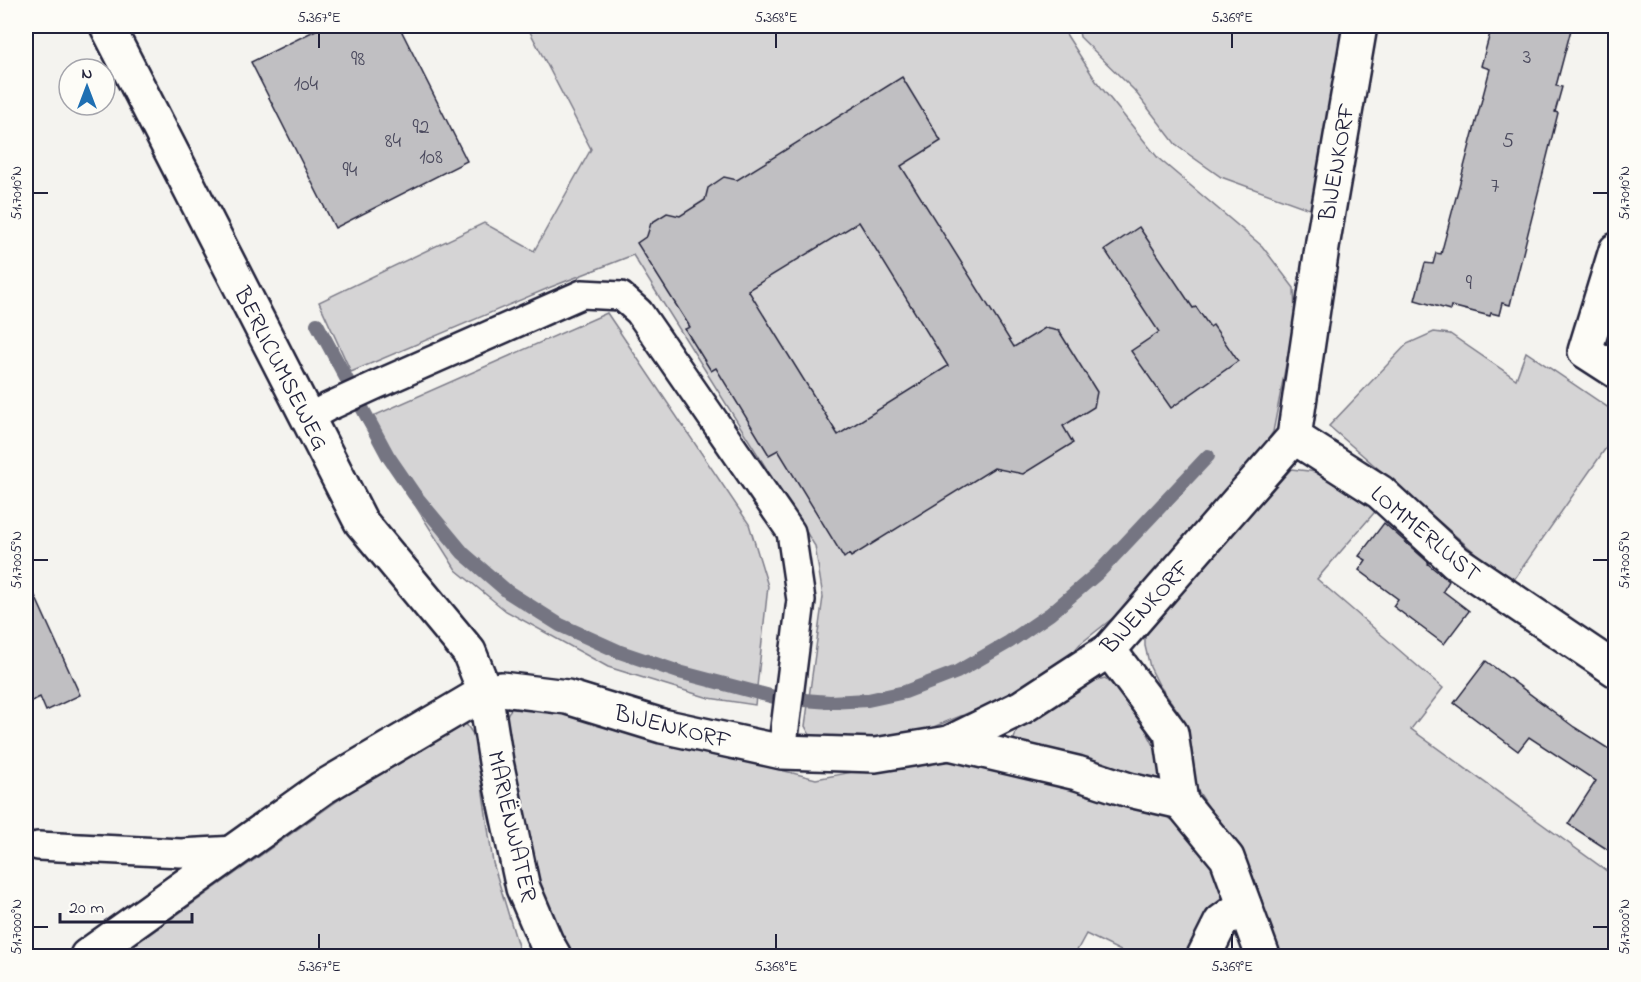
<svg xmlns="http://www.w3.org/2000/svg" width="1641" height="982" viewBox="0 0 1641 982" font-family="'Indie Flower',sans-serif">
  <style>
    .green { fill: #d5d4d5; stroke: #7c7b88; stroke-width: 1.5 }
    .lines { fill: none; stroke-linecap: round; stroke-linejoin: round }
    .stream { stroke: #757582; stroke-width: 14 }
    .building { fill: #c0bfc2; stroke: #22223b; stroke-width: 1.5; fill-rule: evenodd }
    .lane-casing { stroke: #22223b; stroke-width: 32 }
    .street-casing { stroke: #22223b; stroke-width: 38 }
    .lane { stroke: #fdfcf7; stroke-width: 27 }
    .street { stroke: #fdfcf7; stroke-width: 33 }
    .ticks { fill: none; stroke: #22223b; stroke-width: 2 }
    .labels { text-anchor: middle; stroke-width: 5; stroke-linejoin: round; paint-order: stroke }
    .number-label { font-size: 21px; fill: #4a495d }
    .street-label { font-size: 24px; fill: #22223b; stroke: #fdfcf7 }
    .neatline { fill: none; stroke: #22223b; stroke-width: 2 }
    .ticks-label { font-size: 15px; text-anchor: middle; fill: #22223b }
  </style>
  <rect width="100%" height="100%" fill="#f4f3ef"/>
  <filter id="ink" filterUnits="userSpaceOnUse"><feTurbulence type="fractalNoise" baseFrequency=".0167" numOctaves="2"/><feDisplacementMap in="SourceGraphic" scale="12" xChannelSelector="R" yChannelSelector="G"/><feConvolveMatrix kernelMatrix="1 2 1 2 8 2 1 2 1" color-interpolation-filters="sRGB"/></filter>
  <g filter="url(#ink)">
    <g class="green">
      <path d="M 527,26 L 1061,26 L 1096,81 L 1158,158 L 1262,246 L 1294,288 L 1295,318 L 1273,432 L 1249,470 L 1133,602 L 1080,644 L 1068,658 L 998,701 L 921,732 L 836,746 L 815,744 L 805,726 L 823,597 L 815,546 L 633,255 L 551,287 L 351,372 L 319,302 L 484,223 L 534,251 L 591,149 Z"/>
      <path d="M 1078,26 L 1347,26 L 1312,210 L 1221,177 L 1177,146 L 1134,90 L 1080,37 Z"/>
      <path d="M 607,313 L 749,524 L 768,586 L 755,705 L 709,698 L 608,667 L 506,611 L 456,570 L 362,421 Z"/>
      <path d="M 1434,332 L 1450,334 L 1516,379 L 1526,352 L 1616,413 L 1615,435 L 1513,581 L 1495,570 L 1329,426 L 1407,344 Z"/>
      <path d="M 1291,469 L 1326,473 L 1380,506 L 1317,579 L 1443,688 L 1411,729 L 1615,877 L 1615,956 L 1276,956 L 1239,850 L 1209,808 L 1182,766 L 1180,714 L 1159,685 L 1150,667 L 1145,646 L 1145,631 Z"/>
      <path d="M 1105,678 L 1132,703 L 1166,769 L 1163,782 L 1019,746 L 1014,739 L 1017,729 L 1093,681 Z"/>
      <path d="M 512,708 L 531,708 L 568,713 L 635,733 L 816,779 L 894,764 L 951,761 L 987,765 L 1145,807 L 1164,815 L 1186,828 L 1210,858 L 1225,894 L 1186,956 L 1131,956 L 1086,934 L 1074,956 L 570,956 L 547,908 L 522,833 L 506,719 L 508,713 Z"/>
      <path d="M 464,721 L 475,737 L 493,863 L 521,956 L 119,956 L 368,779 Z"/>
    </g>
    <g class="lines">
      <path class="stream" d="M 317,324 L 388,456 L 414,494 L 463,553 L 508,592 L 560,625 L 620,652 L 679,672 L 778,698 L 830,702 L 868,700 L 905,692 L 957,672 L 1009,642 L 1050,614 L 1099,572 L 1208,456"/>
    </g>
    <g class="building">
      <path d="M 324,26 L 399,26 L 467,161 L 335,228 L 251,62 Z"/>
      <path d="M 1492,26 L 1572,26 L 1556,86 L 1562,87 L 1555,112 L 1558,113 L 1510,305 L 1502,303 L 1499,315 L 1491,313 L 1490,316 L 1451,306 L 1450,310 L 1415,300 L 1425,263 L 1433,264 L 1436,253 L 1441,254 L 1490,69 L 1481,66 Z"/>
      <path d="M 902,77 L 941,141 L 901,166 L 1014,347 L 1045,328 L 1059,331 L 1097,392 L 1094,407 L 1063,426 L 1073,443 L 1023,474 L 994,468 L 851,557 L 849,554 L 844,558 L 778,450 L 769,455 L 716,368 L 711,371 L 685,329 L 690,327 L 637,243 L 647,236 L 651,223 L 667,213 L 680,216 L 705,200 L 708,188 L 724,177 L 737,180 ZM 859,222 L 948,366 L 838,435 L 748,290 Z"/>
      <path d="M 1139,227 L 1193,308 L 1196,307 L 1210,327 L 1213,325 L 1238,361 L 1171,408 L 1131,351 L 1159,332 L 1105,250 Z"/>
      <path d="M 1384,523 L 1429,563 L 1428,564 L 1449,581 L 1443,591 L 1469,611 L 1444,644 L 1393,606 L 1398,599 L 1359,570 L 1366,560 L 1359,556 Z"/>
      <path d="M 26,576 L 80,695 L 46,711 L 40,697 L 26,704 Z"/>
      <path d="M 1486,661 L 1574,727 L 1615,753 L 1616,752 L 1616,855 L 1568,824 L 1596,781 L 1529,737 L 1518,751 L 1454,703 Z"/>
    </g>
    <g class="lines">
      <g class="lane-casing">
        <g id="lane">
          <path d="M 308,418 L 328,407 L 376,385 L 582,294 L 621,296 L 639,312 L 791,532 L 801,600 L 782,752"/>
          <path d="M 38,846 L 181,853 L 236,850"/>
        </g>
      </g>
      <g class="street-casing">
        <g id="street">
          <path d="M 107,26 L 361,522 L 469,652 L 485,692 L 496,762 L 523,888 L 546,942 L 554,956"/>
          <path d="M 1616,250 L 1585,351 L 1616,371"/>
          <path d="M 1294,437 L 1380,492 L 1456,562 L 1616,670"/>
          <path d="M 1109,650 L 1171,733 L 1181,802 L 1227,858 L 1263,956"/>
          <path d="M 949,743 L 1077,773 L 1129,790 L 1181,802"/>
          <path d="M 87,956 L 322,788 L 485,692 L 501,689 L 567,697 L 662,726 L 782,752 L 875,755 L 949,743 L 1022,707 L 1109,650 L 1294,437 L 1323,241 L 1360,26"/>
          <path d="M 1204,956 L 1221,922 L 1244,905"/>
        </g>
      </g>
      <use href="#lane" class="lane"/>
      <use href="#street" class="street"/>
    </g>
  </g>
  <path class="ticks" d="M 319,33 L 319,48M 776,33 L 776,48M 1232,33 L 1232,48M 33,193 L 48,193M 1593,193 L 1608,193M 33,560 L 48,560M 1593,560 L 1608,560M 33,927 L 48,927M 1593,927 L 1608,927M 319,934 L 319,949M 776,934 L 776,949M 1232,934 L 1232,949"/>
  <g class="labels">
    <g class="number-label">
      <text x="1527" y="63">3</text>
      <text x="358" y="65">98</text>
      <text x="306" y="90">104</text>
      <text x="421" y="133">92</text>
      <text x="393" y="147">84</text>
      <text x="1508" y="147">5</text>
      <text x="431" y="163">108</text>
      <text x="350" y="176">94</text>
      <text x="1495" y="192">7</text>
      <text x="1469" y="289">9</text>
    </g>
    <g class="street-label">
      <text transform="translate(1336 162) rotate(-80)" y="8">BIJENKORF</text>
      <text transform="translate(282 368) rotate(63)" y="8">BERLICUMSEWEG</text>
      <text transform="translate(1426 533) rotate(40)" y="8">LOMMERLUST</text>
      <text transform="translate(1145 606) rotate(-47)" y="8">BIJENKORF</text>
      <text transform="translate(673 726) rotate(14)" y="8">BIJENKORF</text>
      <text transform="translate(513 826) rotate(77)" y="8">MARIËNWATER</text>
    </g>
  </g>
  <rect width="1641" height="982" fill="none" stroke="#fdfcf7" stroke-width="66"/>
  <g transform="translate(87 87)"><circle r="28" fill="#fdfcf7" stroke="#a5a5ac" stroke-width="1.5"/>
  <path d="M0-4.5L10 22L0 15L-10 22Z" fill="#1f6fb2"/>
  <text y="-9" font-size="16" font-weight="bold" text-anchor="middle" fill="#22223b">N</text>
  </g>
  <path d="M60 913v9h132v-9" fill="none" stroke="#22223b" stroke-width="3"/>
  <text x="69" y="913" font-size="18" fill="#22223b" stroke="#fdfcf7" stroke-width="4.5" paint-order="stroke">20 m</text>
  <rect x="33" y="33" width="1575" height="916" class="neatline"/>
  <g class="ticks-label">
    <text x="319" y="22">5.367°E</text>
    <text x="776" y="22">5.368°E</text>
    <text x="1232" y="22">5.369°E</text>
    <text transform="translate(16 193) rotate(-90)" y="5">51.7010°N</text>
    <text transform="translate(1624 193) rotate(-90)" y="5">51.7010°N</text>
    <text transform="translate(16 560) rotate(-90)" y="5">51.7005°N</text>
    <text transform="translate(1624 560) rotate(-90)" y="5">51.7005°N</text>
    <text transform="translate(16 927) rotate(-90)" y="5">51.7000°N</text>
    <text transform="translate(1624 927) rotate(-90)" y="5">51.7000°N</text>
    <text x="319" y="971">5.367°E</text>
    <text x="776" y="971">5.368°E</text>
    <text x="1232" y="971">5.369°E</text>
  </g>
</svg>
